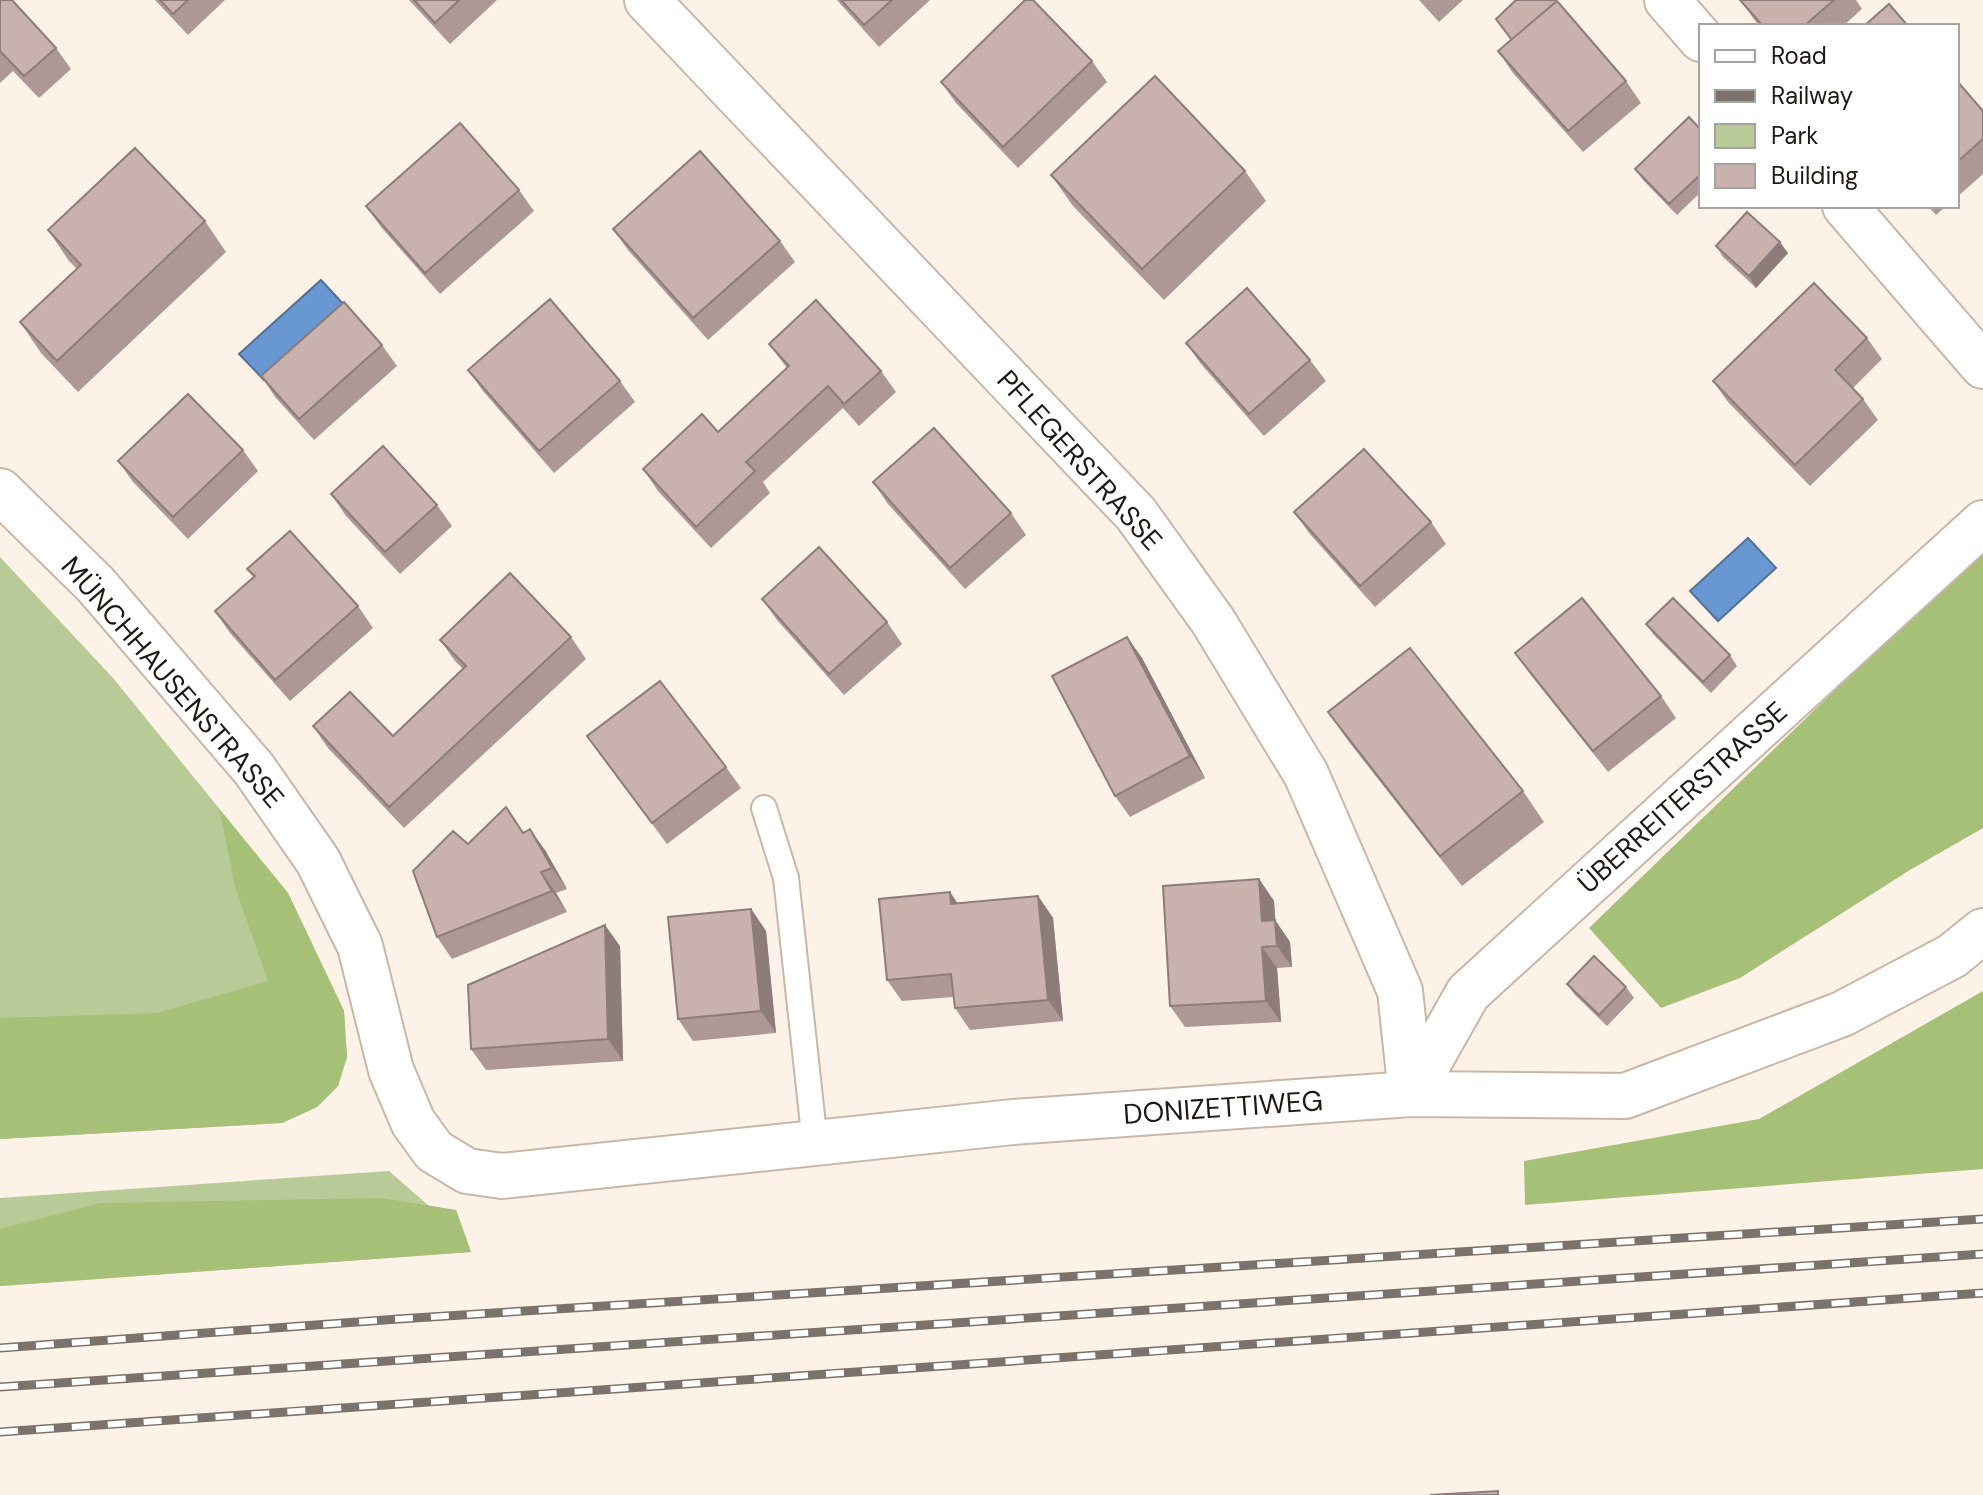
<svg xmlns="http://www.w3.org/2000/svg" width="1983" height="1495" viewBox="0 0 1983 1495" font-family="'DM Sans',sans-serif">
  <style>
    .green { fill: #b8ca97 }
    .forest { fill: #a7c078 }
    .water { fill: #6897d1; stroke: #527198; stroke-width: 2 }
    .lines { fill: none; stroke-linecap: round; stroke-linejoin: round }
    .service-casing { stroke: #c8b7a8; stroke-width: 28 }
    .minor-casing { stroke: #c8b7a8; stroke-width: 48 }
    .service { stroke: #fff; stroke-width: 24 }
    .minor { stroke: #fff; stroke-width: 44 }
    .rail-casing { stroke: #7a726b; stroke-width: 9 }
    .rail { stroke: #fff; stroke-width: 6; stroke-dasharray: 18; stroke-linecap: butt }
    .wall { fill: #ad9895 }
    .shaded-wall { fill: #8d7c79 }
    .building { fill: #c9b1ad; stroke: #8d7c79; stroke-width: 2 }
    .labels { text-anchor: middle; stroke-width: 8; stroke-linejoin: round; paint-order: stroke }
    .street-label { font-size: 28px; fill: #1f1914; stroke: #fff }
  </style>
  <rect width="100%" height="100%" fill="#fdf2e8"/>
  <g class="green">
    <path d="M 0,557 L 113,678 L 288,893 L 344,1011 L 347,1057 L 338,1086 L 317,1107 L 282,1123 L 0,1139 Z"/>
    <path d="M 389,1171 L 429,1206 L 456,1210 L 471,1252 L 0,1286 L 0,1198 Z"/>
  </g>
  <g class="forest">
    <path d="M 1983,547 L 1983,828 L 1910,870 L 1740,978 L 1661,1008 L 1589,928 Z"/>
    <path d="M 219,809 L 288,893 L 344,1011 L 347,1057 L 338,1086 L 317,1107 L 282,1123 L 0,1139 L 0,1018 L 157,1013 L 268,981 L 236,890 Z"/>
    <path d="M 1983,991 L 1983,1169 L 1525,1205 L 1524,1161 L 1759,1119 Z"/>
    <path d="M 382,1198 L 456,1210 L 471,1252 L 0,1286 L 0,1229 L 101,1203 Z"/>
  </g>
  <g class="water">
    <path d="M 321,280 L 345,306 L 264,380 L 239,354 Z"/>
    <path d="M 1748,538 L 1776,568 L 1718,621 L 1690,591 Z"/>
  </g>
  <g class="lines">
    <g class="service-casing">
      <path id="service" d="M 764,808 L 786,878 L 815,1143"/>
    </g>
    <g class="minor-casing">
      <g id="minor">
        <path d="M 647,0 L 1136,514 L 1213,621 L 1306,774 L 1400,991 L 1411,1094"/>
        <path d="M 1667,0 L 1701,39"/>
        <path d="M 1845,206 L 1983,366"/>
        <path d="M 0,491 L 95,584 L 254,769 L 318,861 L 360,946 L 391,1070 L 413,1122 L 434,1151 L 467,1171 L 502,1176 L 1013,1122 L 1411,1094 L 1625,1096 L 1842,1014 L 1952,956 L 1983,931"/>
        <path d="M 1411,1094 L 1468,993 L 1983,523"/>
      </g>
    </g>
    <use href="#service" class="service"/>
    <use href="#minor" class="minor"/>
    <g class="rail-casing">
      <g id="rail">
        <path d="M 0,1348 L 398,1319 L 1983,1219"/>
        <path d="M 0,1387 L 1983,1254"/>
        <path d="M 0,1432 L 1983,1293"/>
      </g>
    </g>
    <use href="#rail" class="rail"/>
  </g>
  <g class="wall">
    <path d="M 0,0 L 56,48 L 71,69 L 39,98 L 13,71 L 0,83 Z"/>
    <path d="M 155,0 L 225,0 L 188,35 Z"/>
    <path d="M 409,0 L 497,0 L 450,44 Z"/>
    <path d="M 837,0 L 930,0 L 879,47 Z"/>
    <path d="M 1419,0 L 1463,0 L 1439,22 Z"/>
    <path d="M 1515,0 L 1555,0 L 1626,81 L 1641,103 L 1583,152 L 1513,73 L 1498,51 L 1511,40 L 1496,19 L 1515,1 Z"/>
    <path d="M 1740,0 L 1856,0 L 1862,9 L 1843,26 L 1759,26 Z"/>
    <path d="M 1092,61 L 1107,82 L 1018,168 L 956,103 L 941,82 Z"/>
    <path d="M 1957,81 L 1983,111 L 1983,174 L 1957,197 Z"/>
    <path d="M 1701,130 L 1701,192 L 1677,215 L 1643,180 L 1635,169 Z"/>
    <path d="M 1245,171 L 1266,201 L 1164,300 L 1073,206 L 1051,175 Z"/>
    <path d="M 519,190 L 534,211 L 440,294 L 381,227 L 366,206 Z"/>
    <path d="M 1928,206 L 1946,206 L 1936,215 Z"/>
    <path d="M 205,221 L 226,252 L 78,392 L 41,353 L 20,322 L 77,269 L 69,261 L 48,230 Z"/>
    <path d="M 613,229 L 780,241 L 795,262 L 708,340 L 628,250 Z"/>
    <path d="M 1716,246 L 1788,253 L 1756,288 L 1723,257 Z"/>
    <path d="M 1867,338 L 1882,359 L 1853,388 L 1863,399 L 1878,420 L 1810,486 L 1728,402 L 1713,381 Z"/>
    <path d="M 1186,343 L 1310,360 L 1326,381 L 1264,436 L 1201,364 Z"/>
    <path d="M 769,344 L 881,371 L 896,392 L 859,426 L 843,408 L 763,482 L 770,493 L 711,548 L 658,491 L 643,469 L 718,432 L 787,368 Z"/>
    <path d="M 382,345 L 397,366 L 314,440 L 276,398 L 261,376 Z"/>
    <path d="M 468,370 L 620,381 L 635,402 L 554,473 L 483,391 Z"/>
    <path d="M 243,450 L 258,471 L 188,539 L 133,482 L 118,461 Z"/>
    <path d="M 873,482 L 1011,513 L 1026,535 L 965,589 L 888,504 Z"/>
    <path d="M 331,494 L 437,505 L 452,526 L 400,574 L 346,516 Z"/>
    <path d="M 1294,512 L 1431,522 L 1446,544 L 1375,607 L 1309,533 Z"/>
    <path d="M 247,569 L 358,606 L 373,628 L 290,701 L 230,633 L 215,611 L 253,577 Z"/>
    <path d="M 762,599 L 887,622 L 902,644 L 844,695 L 777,620 Z"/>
    <path d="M 1646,624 L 1730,655 L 1737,666 L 1711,693 L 1654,635 Z"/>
    <path d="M 571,637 L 586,659 L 404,828 L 328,748 L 313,726 L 393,736 L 463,669 L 455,661 L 440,640 Z"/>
    <path d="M 1127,637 L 1142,658 L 1205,778 L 1130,817 L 1115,796 Z"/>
    <path d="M 1515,653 L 1661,696 L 1676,718 L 1608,772 L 1530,674 Z"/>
    <path d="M 1328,712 L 1523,791 L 1544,822 L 1462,886 L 1349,742 Z"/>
    <path d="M 587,736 L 726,767 L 741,788 L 667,844 Z"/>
    <path d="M 523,833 L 545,850 L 567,889 L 556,893 L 567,912 L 452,959 L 437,937 L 468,844 Z"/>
    <path d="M 1259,879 L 1274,901 L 1275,920 L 1290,942 L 1292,967 L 1277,968 L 1281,1022 L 1185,1027 L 1170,1006 Z"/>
    <path d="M 1038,896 L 1053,918 L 1063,1021 L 970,1030 L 955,1008 L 953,997 L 902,1001 L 887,980 L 957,903 Z"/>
    <path d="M 751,909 L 766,931 L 776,1033 L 693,1041 L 678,1019 Z"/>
    <path d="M 620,946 L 623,1061 L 486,1070 L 471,1049 Z"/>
    <path d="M 1567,984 L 1626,987 L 1634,998 L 1607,1026 L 1575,995 Z"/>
  </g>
  <g class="shaded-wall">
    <path d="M 1780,242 L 1788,253 L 1756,288 L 1749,276 Z"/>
    <path d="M 1127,637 L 1142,658 L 1205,778 L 1190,756 Z"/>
    <path d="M 530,829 L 545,850 L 567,889 L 552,868 Z"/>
    <path d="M 541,872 L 556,893 L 567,912 L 552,891 Z"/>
    <path d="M 1259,879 L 1274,901 L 1277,942 L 1262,921 Z"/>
    <path d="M 950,892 L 965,914 L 951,904 Z"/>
    <path d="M 1038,896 L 1053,918 L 1063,1021 L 1048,1000 Z"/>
    <path d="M 751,909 L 766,931 L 776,1033 L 761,1011 Z"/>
    <path d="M 1275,920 L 1290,942 L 1292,967 L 1277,946 Z"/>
    <path d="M 605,925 L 620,946 L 623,1061 L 608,1039 Z"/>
    <path d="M 1262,947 L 1277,968 L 1281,1022 L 1266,1001 Z"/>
  </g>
  <g class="building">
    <path d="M 0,0 L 12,0 L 56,48 L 24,76 L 0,51 Z"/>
    <path d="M 160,0 L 188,0 L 173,14 Z"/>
    <path d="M 414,0 L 459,0 L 435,23 Z"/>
    <path d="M 841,0 L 892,0 L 864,25 Z"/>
    <path d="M 1025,0 L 1033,0 L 1092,61 L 1003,147 L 941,82 Z"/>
    <path d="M 1516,0 L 1555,0 L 1556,2 L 1512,40 L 1496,19 Z"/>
    <path d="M 1740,0 L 1834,0 L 1804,26 L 1763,26 Z"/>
    <path d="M 1557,1 L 1626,81 L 1568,131 L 1498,51 Z"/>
    <path d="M 1889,4 L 1908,26 L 1864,26 Z"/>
    <path d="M 1155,76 L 1245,171 L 1142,269 L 1051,175 Z"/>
    <path d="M 1957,81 L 1983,111 L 1983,139 L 1957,162 Z"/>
    <path d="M 1689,117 L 1701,130 L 1701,174 L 1669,204 L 1635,169 Z"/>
    <path d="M 460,123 L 519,190 L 425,273 L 366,206 Z"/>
    <path d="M 135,148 L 205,221 L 57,361 L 20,322 L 81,265 L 48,230 Z"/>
    <path d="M 700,151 L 780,241 L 693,318 L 613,229 Z"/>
    <path d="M 1747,212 L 1780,242 L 1749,276 L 1716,246 Z"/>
    <path d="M 1814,283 L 1867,338 L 1835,370 L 1863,399 L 1795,465 L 1713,381 Z"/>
    <path d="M 1247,288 L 1310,360 L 1249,414 L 1186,343 Z"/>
    <path d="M 550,299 L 620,381 L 539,451 L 468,370 Z"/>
    <path d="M 816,300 L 881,371 L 844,404 L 828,386 L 746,462 L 755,471 L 696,527 L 643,469 L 702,414 L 718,432 L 789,366 L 769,344 Z"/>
    <path d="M 344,302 L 382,345 L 299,419 L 261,376 Z"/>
    <path d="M 188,394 L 243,450 L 173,517 L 118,461 Z"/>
    <path d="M 934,428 L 1011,513 L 950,568 L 873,482 Z"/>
    <path d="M 383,446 L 437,505 L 385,552 L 331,494 Z"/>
    <path d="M 1364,449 L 1431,522 L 1360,586 L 1294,512 Z"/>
    <path d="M 290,531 L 358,606 L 275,680 L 215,611 L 255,576 L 247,569 Z"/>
    <path d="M 819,547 L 887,622 L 829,674 L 762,599 Z"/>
    <path d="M 510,573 L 571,637 L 389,807 L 313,726 L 350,692 L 393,736 L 466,666 L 440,640 Z"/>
    <path d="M 1582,598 L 1661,696 L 1593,751 L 1515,653 Z"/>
    <path d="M 1673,598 L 1730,655 L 1703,682 L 1646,624 Z"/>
    <path d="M 1127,637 L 1190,756 L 1115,796 L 1052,676 Z"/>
    <path d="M 1410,648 L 1523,791 L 1440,856 L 1328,712 Z"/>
    <path d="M 660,681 L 726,767 L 652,823 L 587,736 Z"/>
    <path d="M 506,807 L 523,833 L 530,829 L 552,868 L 541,872 L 552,891 L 437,937 L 413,871 L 453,831 L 468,844 Z"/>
    <path d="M 1259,879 L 1262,921 L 1275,920 L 1277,946 L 1262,947 L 1266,1001 L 1170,1006 L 1163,886 Z"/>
    <path d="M 950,892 L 951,904 L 1038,896 L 1048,1000 L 955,1008 L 951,974 L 887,980 L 879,899 Z"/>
    <path d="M 751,909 L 761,1011 L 678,1019 L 668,917 Z"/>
    <path d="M 605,925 L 608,1039 L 471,1049 L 468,985 Z"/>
    <path d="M 1594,956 L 1626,987 L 1599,1015 L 1567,984 Z"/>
    <path d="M 1498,1491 L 1498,1495 L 1430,1495 Z"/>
  </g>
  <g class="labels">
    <g class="street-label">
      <text transform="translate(1080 460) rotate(48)" y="10">PFLEGERSTRASSE</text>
      <text transform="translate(173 682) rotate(49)" y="10">MÜNCHHAUSENSTRASSE</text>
      <text transform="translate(1682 797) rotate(-42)" y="10">ÜBERREITERSTRASSE</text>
      <text transform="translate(1223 1107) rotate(-4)" y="10">DONIZETTIWEG</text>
    </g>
  </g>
  <rect x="1699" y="24" width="260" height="184" fill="#ffffff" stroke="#a5a3a1" stroke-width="2"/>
  <rect x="1715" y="50" width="40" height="12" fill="#ffffff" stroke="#a5a3a1" stroke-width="2"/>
  <text x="1771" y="64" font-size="24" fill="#1f1914">Road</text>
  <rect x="1715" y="90" width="40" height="12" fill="#7a726b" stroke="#a5a3a1" stroke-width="2"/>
  <text x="1771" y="104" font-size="24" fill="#1f1914">Railway</text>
  <rect x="1715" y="124" width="40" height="24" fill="#b8ca97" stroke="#a5a3a1" stroke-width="2"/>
  <text x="1771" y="144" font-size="24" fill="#1f1914">Park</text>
  <rect x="1715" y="164" width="40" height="24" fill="#c9b1ad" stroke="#a5a3a1" stroke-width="2"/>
  <text x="1771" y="184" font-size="24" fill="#1f1914">Building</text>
</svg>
